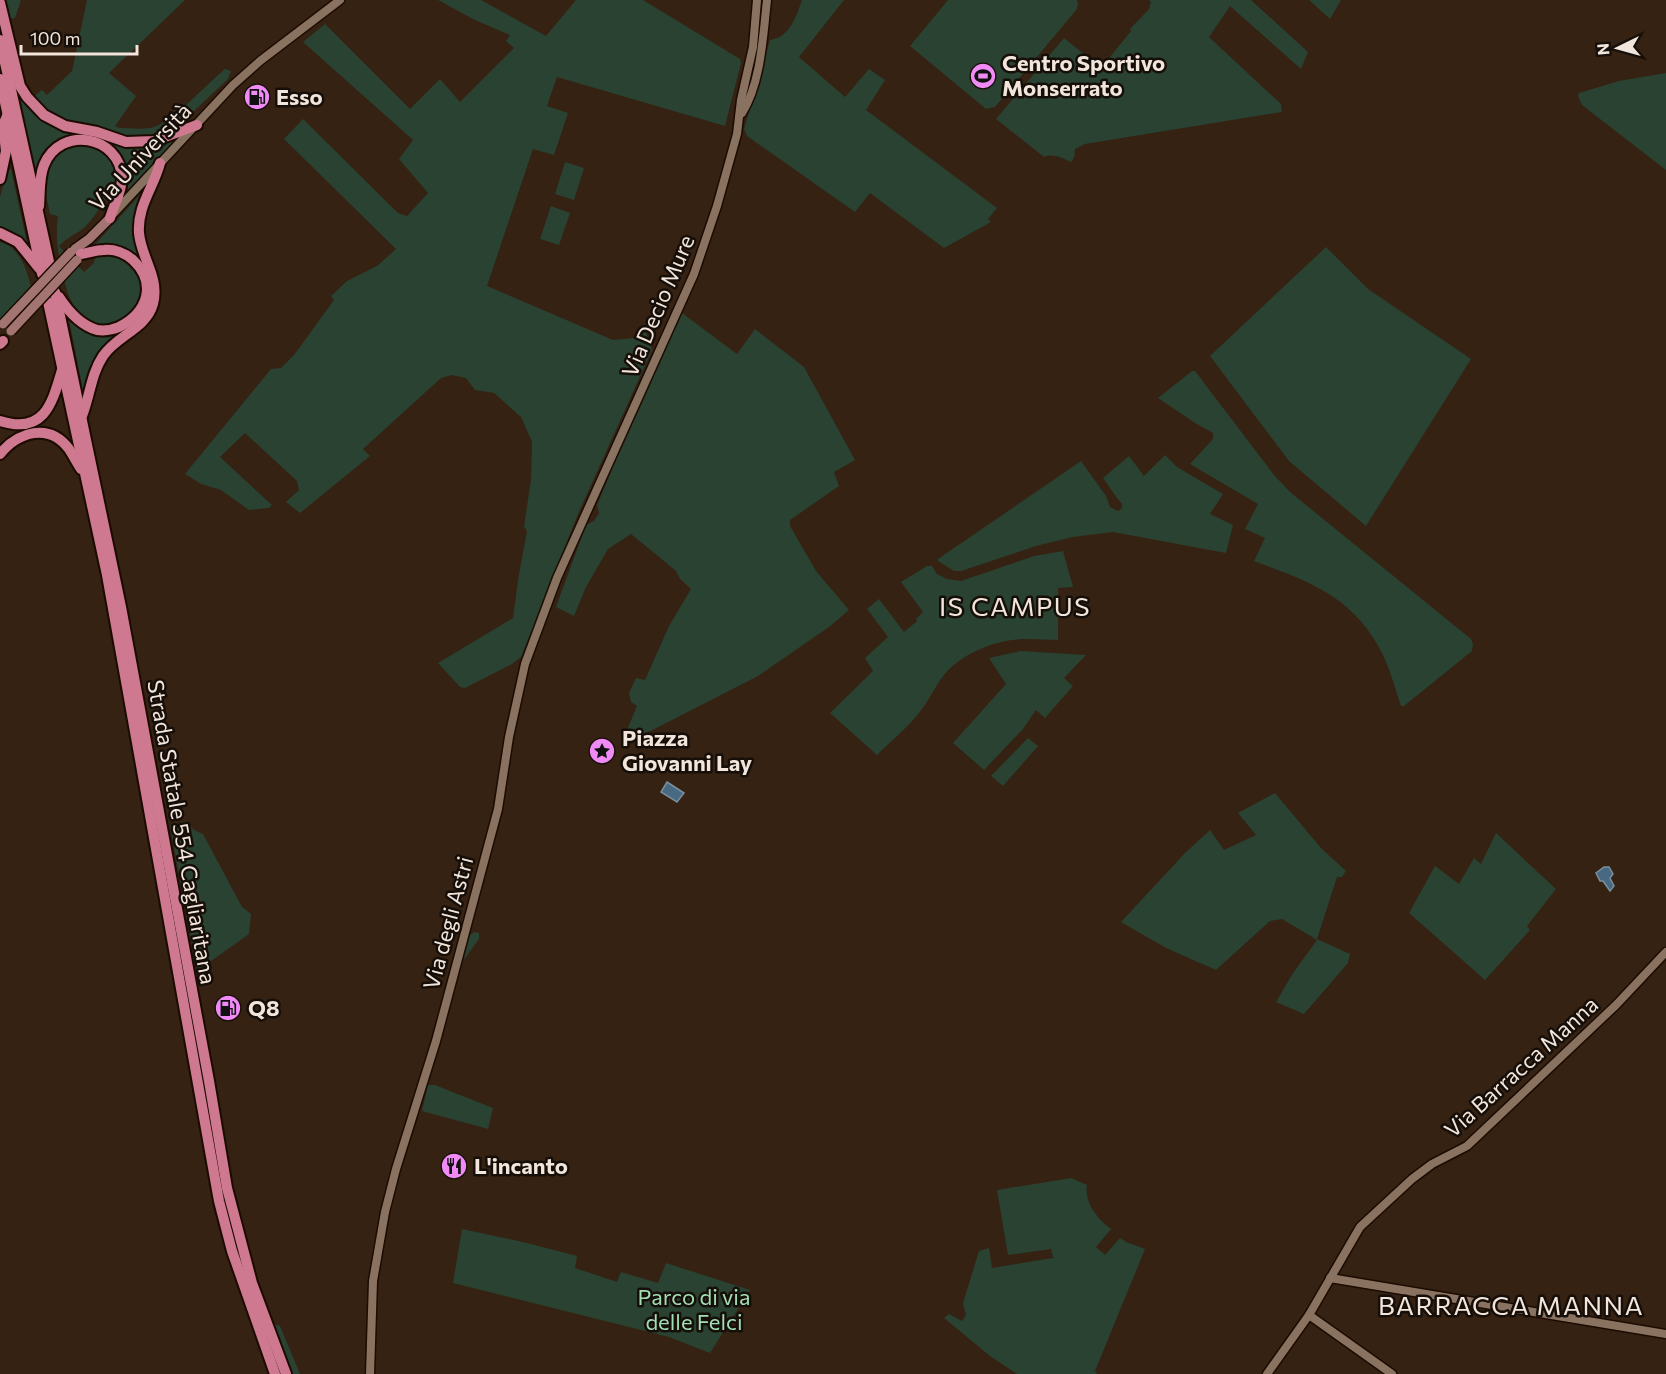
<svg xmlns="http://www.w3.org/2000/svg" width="1666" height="1374" viewBox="0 0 1666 1374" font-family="Commissioner,sans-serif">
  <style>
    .green { fill: #294231 }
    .water { fill: #476a82; stroke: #7a8f9d; stroke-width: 1.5 }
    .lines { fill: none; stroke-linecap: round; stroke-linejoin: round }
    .tertiary-casing { stroke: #1c0b01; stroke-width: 11 }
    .secondary-casing { stroke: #1c0b01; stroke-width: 12 }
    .trunk-casing { stroke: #1c0b01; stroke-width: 14 }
    .tertiary { stroke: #897260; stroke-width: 8 }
    .secondary { stroke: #a37572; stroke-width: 9 }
    .trunk { stroke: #ce7990; stroke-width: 10 }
    .secondary-bridge-casing { stroke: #1c0b01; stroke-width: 12; stroke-linecap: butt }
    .secondary-bridge { stroke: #a37572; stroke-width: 9 }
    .labels { text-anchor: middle; stroke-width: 5; stroke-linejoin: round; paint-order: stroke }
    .poi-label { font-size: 22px; font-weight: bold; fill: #f2e5db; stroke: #160e08; text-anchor: start }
    .street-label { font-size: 22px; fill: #f2e5db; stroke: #160e08 }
    .park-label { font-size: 22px; fill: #a1deb4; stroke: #160e08 }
    .quarter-label { font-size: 26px; letter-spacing: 1.5px; fill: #f2e5db; stroke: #160e08 }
  </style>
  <rect width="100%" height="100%" fill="#352213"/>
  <g class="green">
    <path d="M 3,0 L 21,0 L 15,18 L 7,19 Z"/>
    <path d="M 87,0 L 185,0 L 109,73 L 136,96 L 115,126 L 120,128 C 131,128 143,130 154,127 C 173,121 207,84 225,69 L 231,71 L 228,79 L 179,125 L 158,137 L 135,140 L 68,123 L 50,115 L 32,98 L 42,90 L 47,95 L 72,71 Z"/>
    <path d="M 438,0 L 481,0 L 546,36 L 576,0 L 643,0 L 740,59 L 741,63 L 725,126 L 557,77 L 547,106 L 568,113 L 554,155 L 533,149 L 487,286 L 613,340 L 634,338 L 646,332 L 652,350 L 578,514 L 521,657 L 512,664 L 465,688 L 460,687 L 438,663 L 513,618 L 519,574 L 527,531 L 524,527 L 531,479 L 532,442 L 521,417 L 494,393 L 475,390 L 466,378 L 452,375 L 441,378 L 363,449 L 370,456 L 300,513 L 286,502 L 299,490 L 297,481 L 245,433 L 220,457 L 272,505 L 269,508 L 249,510 L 221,490 L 201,484 L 185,474 L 271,369 L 281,368 L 294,355 L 334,300 L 331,296 L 347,281 L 377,266 L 396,249 L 284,139 L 303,119 L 398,213 L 407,216 L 428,193 L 399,159 L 413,140 L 303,42 L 325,24 L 410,109 L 440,79 L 460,102 L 514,48 L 506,41 L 510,35 L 475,20 Z"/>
    <path d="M 802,0 L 844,0 L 799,57 L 845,97 L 869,69 L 885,80 L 866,110 L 997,208 L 988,219 L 991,222 L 944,248 L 870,193 L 855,212 L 747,136 L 744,129 L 770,40 C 790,37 796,17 802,0 Z"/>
    <path d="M 948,0 L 1077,0 L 1078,4 L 1077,9 L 995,107 L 986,109 L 910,46 Z"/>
    <path d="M 1149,0 L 1251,0 L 1308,52 L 1301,69 L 1230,6 L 1209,37 L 1281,104 L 1282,112 L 1085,144 L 1075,149 L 1074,158 L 1071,162 C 1062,158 1053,153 1044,157 L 996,119 L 1064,38 L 1101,68 L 1131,31 L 1130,29 L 1149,9 L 1151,2 Z"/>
    <path d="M 1309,0 L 1341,0 L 1330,19 Z"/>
    <path d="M 1666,73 L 1666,170 L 1582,105 L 1578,96 L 1579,93 L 1619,81 Z"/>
    <path d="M 19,93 C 32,116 53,130 79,135 C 53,140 39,151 36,179 Z"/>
    <path d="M 103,138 C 134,146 142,149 173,139 L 175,141 L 129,189 L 125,188 C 127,172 125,159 113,147 C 110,144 105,141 103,138 Z"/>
    <path d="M 72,145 C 93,146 104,146 114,166 C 119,175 119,188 111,195 C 108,197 105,199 104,201 C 98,210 93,219 85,227 C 77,234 67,237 59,246 L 84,272 L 93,264 L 96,257 C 111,254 124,256 134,267 C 167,306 82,371 63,275 C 58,252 55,239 58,216 L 50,214 L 44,185 L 48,162 L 64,148 L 71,149 Z"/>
    <path d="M 565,162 L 584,168 L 574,200 L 555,194 Z"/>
    <path d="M 8,169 L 11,169 L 27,243 L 0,228 L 0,197 Z"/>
    <path d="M 146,188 L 139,205 L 144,263 C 127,245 115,248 92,248 Z"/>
    <path d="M 551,206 L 570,213 L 559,245 L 540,239 Z"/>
    <path d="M 0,242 C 20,247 26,269 31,286 L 0,319 Z"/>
    <path d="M 1326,247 L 1368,289 L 1471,359 L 1366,526 L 1289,461 L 1210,356 Z"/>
    <path d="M 682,313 L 737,354 L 755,329 L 804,367 L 855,460 L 834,472 L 839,486 L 790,520 L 790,526 L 816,571 L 849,610 L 829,627 L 758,676 L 631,741 L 626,741 L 624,737 L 637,706 L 631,702 L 629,693 L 636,678 L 645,680 L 669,626 L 691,589 L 680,579 L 676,571 L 631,534 L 608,549 L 586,587 L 574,616 L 556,607 L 586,525 L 594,521 L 599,513 L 597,505 L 613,467 Z"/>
    <path d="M 69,319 C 93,339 103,335 130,327 L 90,370 L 84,396 Z"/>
    <path d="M 1192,371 L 1195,371 L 1274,475 L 1290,492 L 1471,639 L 1473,644 L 1472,651 L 1404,706 L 1401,706 C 1395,688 1390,669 1382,653 C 1353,596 1310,582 1254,561 L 1265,538 L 1245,529 L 1258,504 L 1190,464 L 1213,439 L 1213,433 L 1195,423 L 1158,398 Z"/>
    <path d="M 1165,455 L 1177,467 L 1223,494 L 1210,514 L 1233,525 L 1226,553 L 1113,532 L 1073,537 L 1036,546 L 961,571 L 954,571 L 938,561 L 938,559 L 1081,461 L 1106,496 L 1110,507 L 1118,511 L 1122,508 L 1122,504 L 1117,498 L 1103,478 L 1129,456 L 1144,476 Z"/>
    <path d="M 1063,551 L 1073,587 L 1058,588 L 1058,640 C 1043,640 1028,638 1012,640 C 989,643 959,656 944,675 C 935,686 929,701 919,713 C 907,728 891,741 877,755 L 830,713 L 873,671 L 865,658 L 888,637 L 867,609 L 879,599 L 904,632 L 917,621 L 916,619 L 923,612 L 901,582 L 927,566 L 932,566 L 937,574 L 947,579 L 961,581 L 1034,556 Z"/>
    <path d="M 1021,651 L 1086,655 L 1064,678 L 1073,686 L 1045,718 L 1036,710 L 1023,729 L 984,770 L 953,743 L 1006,684 L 989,658 Z"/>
    <path d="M 1028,738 L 1038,746 L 1003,786 L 991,776 Z"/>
    <path d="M 1275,793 L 1321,848 L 1346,871 L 1342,877 L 1337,877 L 1317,939 L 1350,954 L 1348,963 L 1304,1014 L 1276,1002 L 1293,973 L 1317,940 L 1282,919 L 1270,921 L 1216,970 L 1166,948 L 1121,922 L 1185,853 L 1210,830 L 1224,850 L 1256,835 L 1238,813 Z"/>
    <path d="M 186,821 L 194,830 L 203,834 L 242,907 L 251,914 L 249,934 L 197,971 L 170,826 Z"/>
    <path d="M 1496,833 L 1556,889 L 1527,926 L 1530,930 L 1485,980 L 1409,913 L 1435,866 L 1459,884 L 1474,858 L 1481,864 Z"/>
    <path d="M 474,932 L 479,933 L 479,939 L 463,961 L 469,936 Z"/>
    <path d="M 428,1085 L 435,1085 L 493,1108 L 488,1129 L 422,1111 Z"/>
    <path d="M 1071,1178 L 1087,1185 C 1084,1203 1098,1219 1111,1229 L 1096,1247 L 1105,1255 L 1120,1238 L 1126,1242 L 1145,1249 L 1095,1371 L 1097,1374 L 1017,1374 L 990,1356 L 944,1318 L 949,1314 L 962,1321 L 966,1315 L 963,1303 L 979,1251 L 989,1248 L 992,1268 L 1053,1258 L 1051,1249 L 1008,1255 L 997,1190 Z"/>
    <path d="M 462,1229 L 523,1242 L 577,1256 L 575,1268 L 617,1282 L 621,1272 L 658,1283 L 666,1263 L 750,1290 L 710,1353 L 669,1337 L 453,1283 Z"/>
    <path d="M 274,1324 L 280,1326 L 300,1374 L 292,1374 Z"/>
  </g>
  <g class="water">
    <path d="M 667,782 L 684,793 L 677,802 L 661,792 Z"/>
    <path d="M 1604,867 L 1609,867 L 1613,874 L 1610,878 L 1614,886 L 1610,891 L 1603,881 L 1600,881 L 1596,873 Z"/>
  </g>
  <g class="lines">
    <g class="tertiary-casing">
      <g id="tertiary">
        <path d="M 742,113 C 761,83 763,36 767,0"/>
        <path d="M 114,213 L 233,85 L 260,61 L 340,0"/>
        <path d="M 1330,1278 L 1666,1334"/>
        <path d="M 1309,1315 L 1392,1374"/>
        <path d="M 370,1374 L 373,1281 L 385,1212 L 396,1169 L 436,1041 L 498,809 L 509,737 L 525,664 L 557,578 L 694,274 L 717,206 L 737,134 L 741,100 L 753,47 L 757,0"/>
        <path d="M 1267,1374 L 1309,1315 L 1360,1227 L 1412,1179 L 1432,1164 L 1467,1146 L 1616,1005 L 1666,952"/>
      </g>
    </g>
    <g class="secondary-casing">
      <path id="secondary" d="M 75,249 L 89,239 L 110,218"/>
    </g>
    <g class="trunk-casing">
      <g id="trunk">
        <path d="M 0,3 L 20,86 L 27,97 L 44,115 L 65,126 L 97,132 L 126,142 L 154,141 L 197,125"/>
        <path d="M 0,40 L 50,266"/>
        <path d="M 0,79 L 42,274"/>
        <path d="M 0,179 L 6,151 L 3,125 L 8,114"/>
        <path d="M 39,206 C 40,193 39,177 44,165 C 60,125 120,135 122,178 C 122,191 114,205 110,218"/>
        <path d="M 0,233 L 18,242 L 39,268"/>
        <path d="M 55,292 L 121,607 L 209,1081 L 227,1188 L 252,1283 L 286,1374"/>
        <path d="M 59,297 C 68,311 80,325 97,330 C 104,331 112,330 119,327 C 147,313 158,284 133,260 C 125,253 114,249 104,250 C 96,250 88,253 81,254"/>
        <path d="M 48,302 L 107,575 L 219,1201 L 232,1251 L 275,1374"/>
        <path d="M 0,344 L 3,341"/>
        <path d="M 82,416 C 90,396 91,374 103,356 C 117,335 146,329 153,304 C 160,277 141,258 139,233 C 137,206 154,187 160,163"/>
        <path d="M 0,421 C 44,435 52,404 62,370"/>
        <path d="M 0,454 C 18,432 49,422 69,449 C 73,455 77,463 81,469"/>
      </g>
    </g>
    <use href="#tertiary" class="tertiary"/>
    <use href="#secondary" class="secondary"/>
    <use href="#trunk" class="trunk"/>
    <g class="secondary-bridge-casing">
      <g id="secondary-bridge">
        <path d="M 3,324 L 71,252"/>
        <path d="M 11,331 L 77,260"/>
      </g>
    </g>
    <use href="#secondary-bridge" class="secondary-bridge"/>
  </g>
  <defs>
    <g id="stadium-disc" transform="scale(1.35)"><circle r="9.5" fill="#f08bf6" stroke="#160e08"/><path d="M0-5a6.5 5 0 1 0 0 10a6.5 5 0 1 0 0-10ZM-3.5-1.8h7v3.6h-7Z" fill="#111"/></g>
    <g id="fuel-disc" transform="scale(1.35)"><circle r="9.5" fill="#f08bf6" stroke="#160e08"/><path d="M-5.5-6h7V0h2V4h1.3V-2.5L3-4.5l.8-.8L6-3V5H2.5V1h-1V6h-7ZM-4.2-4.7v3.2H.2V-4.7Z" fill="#111"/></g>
    <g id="sight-disc" transform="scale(1.35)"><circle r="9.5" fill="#f08bf6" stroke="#160e08"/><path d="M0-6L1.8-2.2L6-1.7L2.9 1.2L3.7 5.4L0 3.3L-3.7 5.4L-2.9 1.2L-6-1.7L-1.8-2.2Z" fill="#111"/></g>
    <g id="restaurant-disc" transform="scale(1.35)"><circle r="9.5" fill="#f08bf6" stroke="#160e08"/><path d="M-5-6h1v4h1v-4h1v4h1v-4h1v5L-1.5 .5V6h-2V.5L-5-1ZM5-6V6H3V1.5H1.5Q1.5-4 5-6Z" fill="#111"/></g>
  </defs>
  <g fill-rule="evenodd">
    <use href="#stadium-disc" x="983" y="76"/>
    <use href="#fuel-disc" x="257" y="97"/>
    <use href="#sight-disc" x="602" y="751"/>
    <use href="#fuel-disc" x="228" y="1008"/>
    <use href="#restaurant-disc" x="454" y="1166"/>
  </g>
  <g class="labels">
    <g class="poi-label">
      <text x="1002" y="71">Centro Sportivo<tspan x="1002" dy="25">Monserrato</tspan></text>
      <text x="276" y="105">Esso</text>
      <text x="622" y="746">Piazza<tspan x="622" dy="25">Giovanni Lay</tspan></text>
      <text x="248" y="1016">Q8</text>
      <text x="474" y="1174">L'incanto</text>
    </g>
    <g class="street-label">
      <text transform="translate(140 157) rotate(-47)" y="8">Via Università</text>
      <text transform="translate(658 306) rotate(-67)" y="8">Via Decio Mure</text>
      <text transform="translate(182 832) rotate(80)" y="8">Strada Statale 554 Cagliaritana</text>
      <text transform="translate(448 923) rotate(-75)" y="8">Via degli Astri</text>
      <text transform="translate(1521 1067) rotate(-42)" y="8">Via Barracca Manna</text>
    </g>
    <g class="park-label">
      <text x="694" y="1305">Parco di via<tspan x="694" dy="25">delle Felci</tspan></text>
    </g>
    <g class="quarter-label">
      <text x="1015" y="616">IS CAMPUS</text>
      <text x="1511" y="1315">BARRACCA MANNA</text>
    </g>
  </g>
  <g transform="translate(1618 48) rotate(265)" stroke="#160e08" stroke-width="4.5" paint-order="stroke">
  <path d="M0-4.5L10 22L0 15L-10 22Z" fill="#f2e5db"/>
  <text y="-9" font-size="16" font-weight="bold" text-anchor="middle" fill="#f2e5db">N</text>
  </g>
  <path d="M21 45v9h116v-9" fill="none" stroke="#f2e5db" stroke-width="3"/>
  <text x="30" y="45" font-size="18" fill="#f2e5db" stroke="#160e08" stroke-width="4.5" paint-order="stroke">100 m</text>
</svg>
